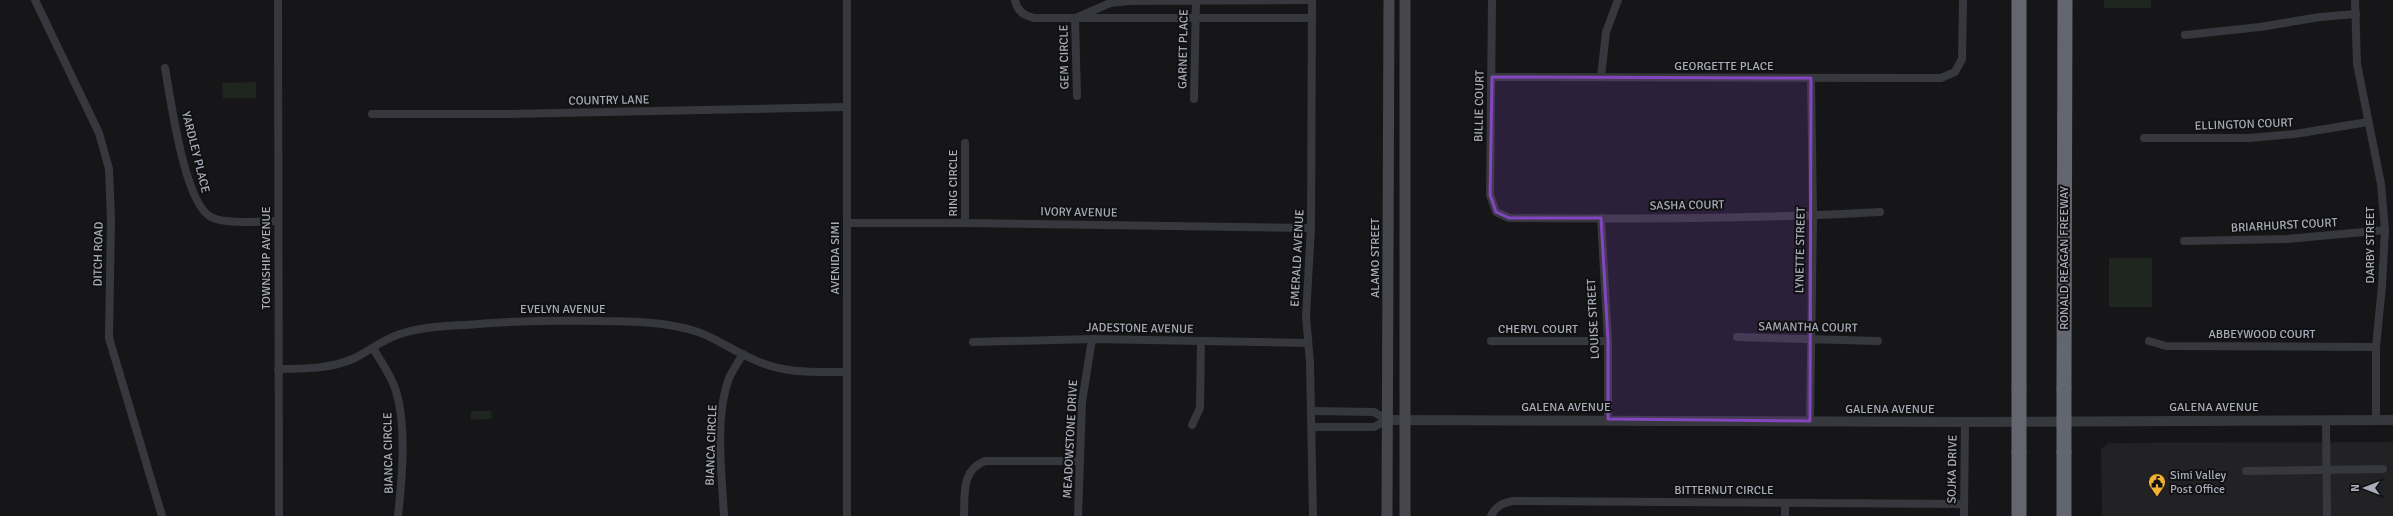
<svg xmlns="http://www.w3.org/2000/svg" width="2393" height="516" viewBox="0 0 2393 516" font-family="Signika,sans-serif">
  <style>
    .built { fill: #222225 }
    .green { fill: #1e261f }
    .lines { fill: none; stroke-linecap: round; stroke-linejoin: round }
    .minor { stroke: #37383d; stroke-width: 8 }
    .tertiary { stroke: #37383d; stroke-width: 10 }
    .secondary { stroke: #45474d; stroke-width: 11 }
    .motorway { stroke: #63666e; stroke-width: 15 }
    .motorway-bridge { stroke: #63666e; stroke-width: 15 }
    .marked { fill: #8446be; fill-opacity: 0.2; stroke: #8446be; stroke-width: 3; stroke-linejoin: round }
    .labels { text-anchor: middle; stroke-width: 4; stroke-linejoin: round; paint-order: stroke }
    .street-label { font-size: 12px; fill: #a8adb8; stroke: #111113 }
    .poi-label { font-size: 12px; fill: #a8adb8; stroke: #111113; text-anchor: start }
  </style>
  <rect width="100%" height="100%" fill="#161618"/>
  <path class="built" d="M 2393,442 L 2393,516 L 2102,516 L 2101,449 L 2109,443 Z"/>
  <g class="green">
    <rect x="2104" y="0" width="47" height="8"/>
    <path d="M 256,82 L 256,98 L 223,98 L 222,83 Z"/>
    <rect x="2109" y="258" width="43" height="49"/>
    <path d="M 471,411 L 491,411 L 492,419 L 471,420 Z"/>
  </g>
  <g class="lines">
    <g class="minor">
      <path d="M 35,0 L 99,133 L 109,169 L 111,219 L 109,338 L 162,516"/>
      <path d="M 278,0 L 279,516"/>
      <path d="M 1015,0 C 1017,11 1024,16 1034,18 L 1312,18"/>
      <path d="M 1312,0 L 1311,228 L 1306,316 L 1310,363 L 1313,516"/>
      <path d="M 1492,0 L 1490,195 L 1496,212 L 1509,218 C 1632,219 1756,219 1880,212"/>
      <path d="M 2355,0 L 2357,64 L 2381,184 L 2385,230 L 2382,286 L 2376,347 L 2376,420"/>
      <path d="M 1078,17 L 1110,3 L 1128,1 L 1312,0"/>
      <path d="M 1075,18 L 1077,96"/>
      <path d="M 2185,35 L 2260,27 L 2320,17 L 2356,14"/>
      <path d="M 165,68 C 171,100 184,203 211,217 C 226,225 261,221 278,221"/>
      <path d="M 1492,77 L 1941,78 L 1955,72 L 1962,59 L 1963,0"/>
      <path d="M 1601,77 L 1606,32 L 1618,0"/>
      <path d="M 1194,99 L 1196,0"/>
      <path d="M 372,114 L 507,114 L 847,107"/>
      <path d="M 2144,138 L 2249,138 L 2295,134 L 2368,122"/>
      <path d="M 965,143 L 965,223"/>
      <path d="M 1601,218 L 1608,341 L 1608,419"/>
      <path d="M 847,223 L 965,223 L 1311,228"/>
      <path d="M 2184,241 L 2287,239 L 2385,230"/>
      <path d="M 1737,337 L 1878,341"/>
      <path d="M 1491,341 L 1608,341"/>
      <path d="M 2149,341 L 2166,346 L 2376,347"/>
      <path d="M 973,342 L 1092,339 L 1308,343"/>
      <path d="M 373,348 C 381,362 391,375 396,391 C 407,427 402,479 398,516"/>
      <path d="M 278,369 C 304,369 331,369 355,358 C 370,350 384,339 400,334 C 421,327 445,326 466,325 C 511,321 557,320 602,321 C 633,321 668,322 698,332 C 718,339 735,352 755,360 C 784,374 816,372 847,372"/>
      <path d="M 1311,411 L 1374,412 L 1387,420"/>
      <path d="M 2326,420 L 2327,516"/>
      <path d="M 1810,421 L 1813,216 L 1811,78"/>
      <path d="M 1192,425 L 1200,408 L 1201,341"/>
      <path d="M 1312,427 L 1374,427 L 1387,420"/>
      <path d="M 2246,471 L 2383,469"/>
      <path d="M 1785,503 L 1785,516"/>
      <path d="M 724,516 C 722,474 714,419 729,378 C 733,370 738,362 743,354"/>
      <path d="M 847,516 L 847,0"/>
      <path d="M 964,516 C 965,494 961,470 985,461 L 1078,461"/>
      <path d="M 1078,516 L 1082,402 L 1092,339"/>
      <path d="M 1491,516 C 1496,506 1502,503 1513,501 L 1964,504"/>
      <path d="M 1964,516 L 1965,422"/>
    </g>
    <path class="tertiary" d="M 1387,420 L 1965,422 L 2393,420"/>
    <g class="secondary">
      <path d="M 1405,0 L 1405,516"/>
      <path d="M 1387,516 L 1389,0"/>
    </g>
    <g class="motorway">
      <path d="M 2019,389 L 2019,0"/>
      <path d="M 2064,389 L 2065,0"/>
      <path d="M 2019,452 L 2019,516"/>
      <path d="M 2064,452 L 2064,516"/>
    </g>
    <g class="motorway-bridge">
      <path d="M 2019,389 L 2019,452"/>
      <path d="M 2064,389 L 2064,452"/>
    </g>
  </g>
  <path class="marked" d="M 1492,77 L 1811,78 L 1810,421 L 1608,419 L 1608,341 L 1601,218 L 1509,218 L 1496,212 L 1490,195 Z"/>
  <defs>
    <g id="civic-pin" transform="scale(0.9)"><path d="M0 17L-7.5 6A9.5 9.5 0 1 1 7.5 6Z" fill="#f2b134" stroke="#111113"/><path d="M-.6-6.5H3V-4.5H.6V-3L4-1V1h2V6H-6V1h2V-1L-.6-3ZM-1.2 2.5V6h2.4V2.5Z" fill="#111"/></g>
  </defs>
  <g fill-rule="evenodd">
    <use href="#civic-pin" x="2157" y="482"/>
  </g>
  <g class="labels">
    <g class="street-label">
      <text transform="translate(1183 49) rotate(-89)" y="4">GARNET PLACE</text>
      <text transform="translate(1064 57) rotate(-91)" y="4">GEM CIRCLE</text>
      <text x="1724" y="70">GEORGETTE PLACE</text>
      <text transform="translate(609 100) rotate(-1)" y="4">COUNTRY LANE</text>
      <text transform="translate(1479 106) rotate(-89)" y="4">BILLIE COURT</text>
      <text transform="translate(2244 124) rotate(-2)" y="4">ELLINGTON COURT</text>
      <text transform="translate(196 152) rotate(76)" y="4">YARDLEY PLACE</text>
      <text transform="translate(953 183) rotate(-90)" y="4">RING CIRCLE</text>
      <text transform="translate(1687 205) rotate(-1)" y="4">SASHA COURT</text>
      <text transform="translate(1079 212) rotate(1)" y="4">IVORY AVENUE</text>
      <text transform="translate(2284 225) rotate(-3)" y="4">BRIARHURST COURT</text>
      <text transform="translate(2370 245) rotate(-90)" y="4">DARBY STREET</text>
      <text transform="translate(1800 250) rotate(-89)" y="4">LYNETTE STREET</text>
      <text transform="translate(98 254) rotate(-89)" y="4">DITCH ROAD</text>
      <text transform="translate(266 258) rotate(-90)" y="4">TOWNSHIP AVENUE</text>
      <text transform="translate(835 258) rotate(-90)" y="4">AVENIDA SIMI</text>
      <text transform="translate(1297 258) rotate(-87)" y="4">EMERALD AVENUE</text>
      <text transform="translate(1375 258) rotate(-90)" y="4">ALAMO STREET</text>
      <text transform="translate(2064 258) rotate(-90)" y="4">RONALD REAGAN FREEWAY</text>
      <text x="563" y="313">EVELYN AVENUE</text>
      <text transform="translate(1593 319) rotate(-93)" y="4">LOUISE STREET</text>
      <text transform="translate(1808 327) rotate(1)" y="4">SAMANTHA COURT</text>
      <text transform="translate(1140 328) rotate(1)" y="4">JADESTONE AVENUE</text>
      <text x="1538" y="333">CHERYL COURT</text>
      <text x="2262" y="338">ABBEYWOOD COURT</text>
      <text x="1566" y="411">GALENA AVENUE</text>
      <text x="2214" y="411">GALENA AVENUE</text>
      <text x="1890" y="413">GALENA AVENUE</text>
      <text transform="translate(1070 439) rotate(-87)" y="4">MEADOWSTONE DRIVE</text>
      <text transform="translate(711 445) rotate(-88)" y="4">BIANCA CIRCLE</text>
      <text transform="translate(388 453) rotate(-91)" y="4">BIANCA CIRCLE</text>
      <text transform="translate(1952 469) rotate(-89)" y="4">SOJKA DRIVE</text>
      <text x="1724" y="494">BITTERNUT CIRCLE</text>
    </g>
    <g class="poi-label">
      <text x="2170" y="479">Simi Valley<tspan x="2170" dy="14">Post Office</tspan></text>
    </g>
  </g>
  <g transform="translate(2365 488) rotate(270)" stroke="#111113" stroke-width="3" paint-order="stroke">
  <path d="M0-3L7 15L0 10L-7 15Z" fill="#a8adb8"/>
  <text y="-6" font-size="11" font-weight="bold" text-anchor="middle" fill="#a8adb8">N</text>
  </g>
</svg>
